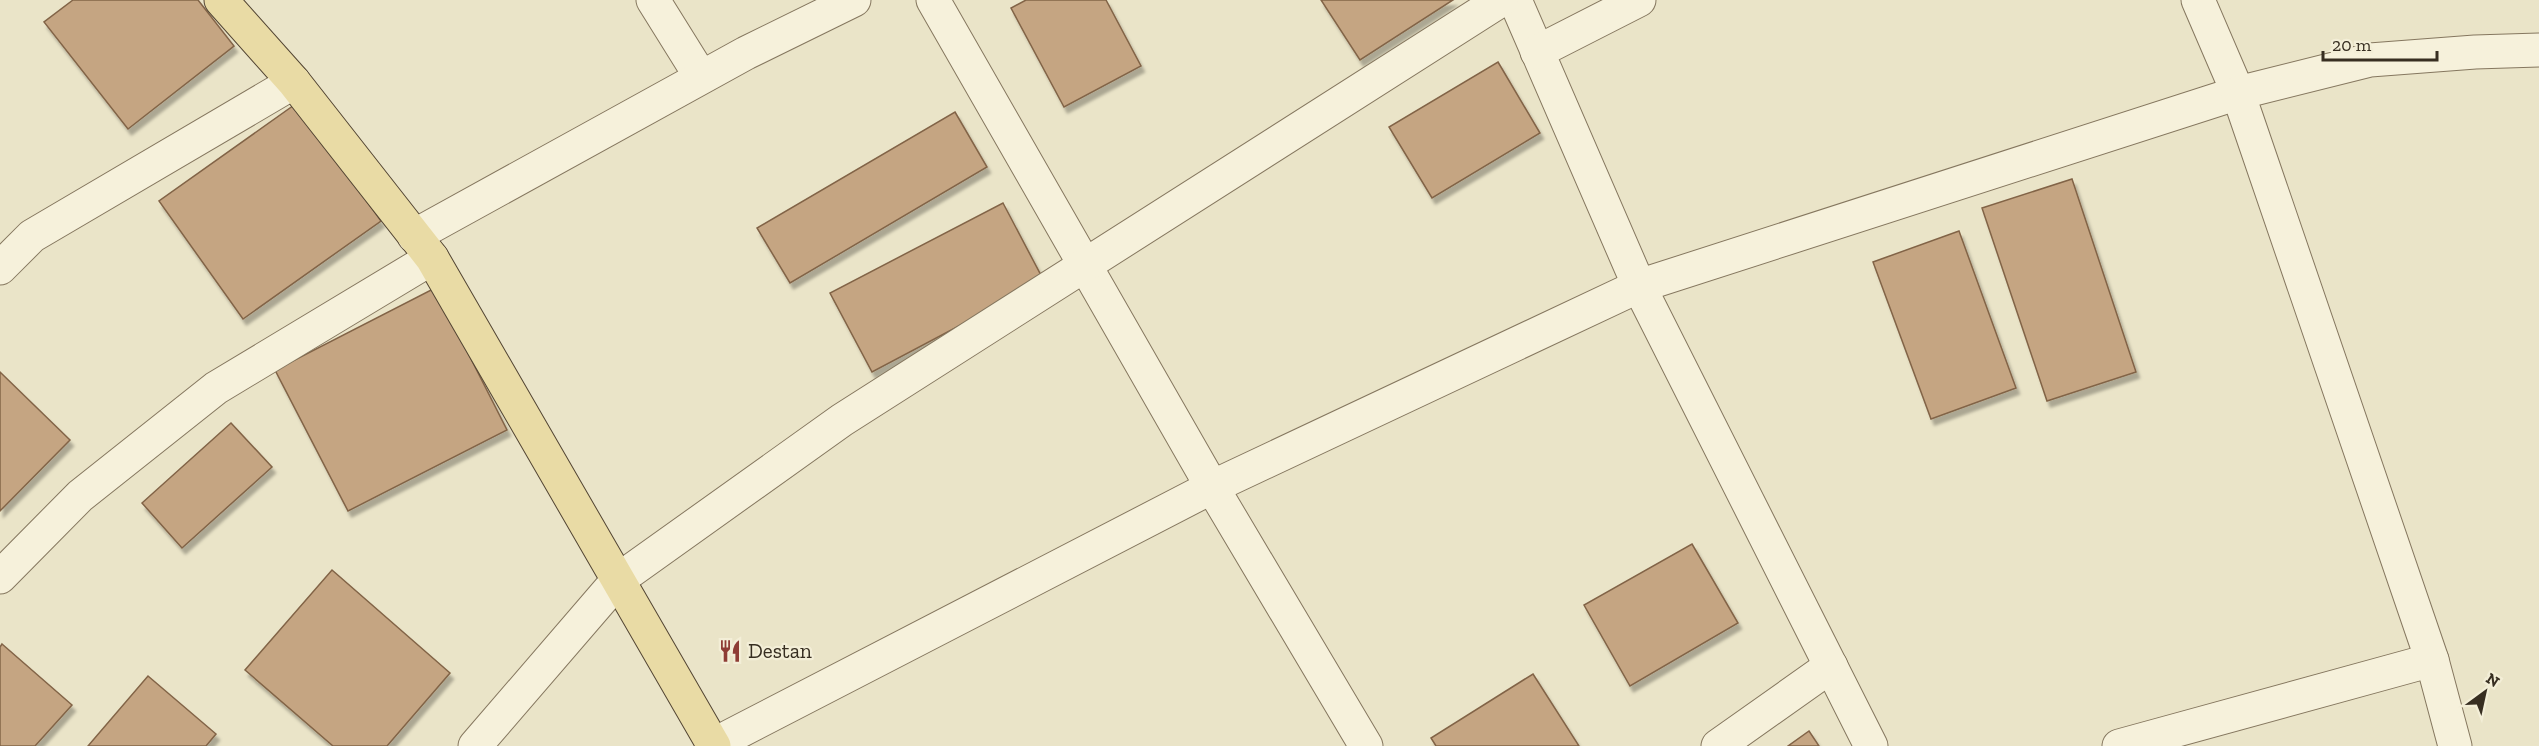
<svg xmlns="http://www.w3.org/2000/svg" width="2539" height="746" viewBox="0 0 2539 746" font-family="'Zilla Slab',serif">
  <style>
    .building { fill: #c5a582; stroke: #826447; stroke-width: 1.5; filter: url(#shadow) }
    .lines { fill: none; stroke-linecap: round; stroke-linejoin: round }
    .minor-casing { stroke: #85775f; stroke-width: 35 }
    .major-casing { stroke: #534533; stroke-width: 35 }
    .minor { stroke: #f6f1db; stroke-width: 33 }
    .major { stroke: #e9dba5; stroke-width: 33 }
    .labels { text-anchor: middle; stroke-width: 4.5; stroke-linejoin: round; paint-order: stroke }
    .poi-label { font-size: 21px; fill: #372e21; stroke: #f3eed7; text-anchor: start }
  </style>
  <defs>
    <filter id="shadow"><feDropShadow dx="3.5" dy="6" stdDeviation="1.5" flood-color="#0004"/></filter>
  </defs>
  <rect width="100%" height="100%" fill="#eae4c8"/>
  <g class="building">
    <path d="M 73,0 L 198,0 L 234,46 L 128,129 L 44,22 Z"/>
    <path d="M 1026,0 L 1106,0 L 1141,66 L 1064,107 L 1011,8 Z"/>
    <path d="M 1321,0 L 1453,0 L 1360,60 Z"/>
    <path d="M 1498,62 L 1540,133 L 1432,198 L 1389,127 Z"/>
    <path d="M 297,103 L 381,221 L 243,319 L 159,201 Z"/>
    <path d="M 955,112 L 987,167 L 790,283 L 757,228 Z"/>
    <path d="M 2072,179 L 2136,372 L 2047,401 L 1982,208 Z"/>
    <path d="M 1003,203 L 1044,281 L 872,372 L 830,293 Z"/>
    <path d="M 1959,231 L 2016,388 L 1931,419 L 1873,262 Z"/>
    <path d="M 435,288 L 507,430 L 348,511 L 275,370 Z"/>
    <path d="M 0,372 L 70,440 L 0,511 Z"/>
    <path d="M 231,423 L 272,467 L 182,548 L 142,503 Z"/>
    <path d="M 1692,544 L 1738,623 L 1630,686 L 1584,605 Z"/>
    <path d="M 332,570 L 450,673 L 387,746 L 333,746 L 245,670 Z"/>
    <path d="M 2,644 L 72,705 L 35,746 L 0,746 L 0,647 Z"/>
    <path d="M 1533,674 L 1579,746 L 1436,746 L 1431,738 Z"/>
    <path d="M 148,676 L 216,734 L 206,746 L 88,746 Z"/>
    <path d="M 1809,731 L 1819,746 L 1788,746 Z"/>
  </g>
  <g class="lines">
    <g class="minor-casing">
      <g id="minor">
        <path d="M 653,0 L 701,77"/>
        <path d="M 933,0 L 1212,487 L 1366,746"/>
        <path d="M 1515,0 L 1639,286 L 1871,746"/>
        <path d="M 1537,52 L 1639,0"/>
        <path d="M 414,236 L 746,53 L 854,0"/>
        <path d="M 0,268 L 32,236 L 294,82"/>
        <path d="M 0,577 L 80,496 L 216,388 L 432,258"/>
        <path d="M 713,745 L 1212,487 L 1639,286 L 2238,93 L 2198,0"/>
        <path d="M 475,746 L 618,580 L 842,420 L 1501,0"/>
        <path d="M 1718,746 L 1831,666"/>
        <path d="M 2119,746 L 2432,660"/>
        <path d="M 2455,746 L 2432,660 L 2238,93 L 2370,60 L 2475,52 L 2539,50"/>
      </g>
    </g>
    <g class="major-casing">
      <path id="major" d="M 221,0 L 294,82 L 432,258 L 714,746"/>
    </g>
    <use href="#minor" class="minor"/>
    <use href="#major" class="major"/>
  </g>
  <defs>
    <g id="restaurant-bare" transform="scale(1.8)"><path d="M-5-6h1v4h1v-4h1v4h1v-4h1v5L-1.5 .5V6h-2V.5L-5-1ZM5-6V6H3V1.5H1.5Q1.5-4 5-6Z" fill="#8e3d35" stroke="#f3eed7" stroke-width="2.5" paint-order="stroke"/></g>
  </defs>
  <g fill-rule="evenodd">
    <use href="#restaurant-bare" x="730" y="651"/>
  </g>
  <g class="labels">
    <g class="poi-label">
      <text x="748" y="658">Destan</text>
    </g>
  </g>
  <g transform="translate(2485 692) rotate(33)" stroke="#f3eed7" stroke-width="4.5" paint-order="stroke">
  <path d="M0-4.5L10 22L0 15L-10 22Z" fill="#372e21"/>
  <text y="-9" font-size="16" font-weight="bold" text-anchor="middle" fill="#372e21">N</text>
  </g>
  <path d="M2323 51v9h114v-9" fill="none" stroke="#372e21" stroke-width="3"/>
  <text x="2332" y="51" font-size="18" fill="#372e21" stroke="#f3eed7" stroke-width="4.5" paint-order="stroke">20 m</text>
</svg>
